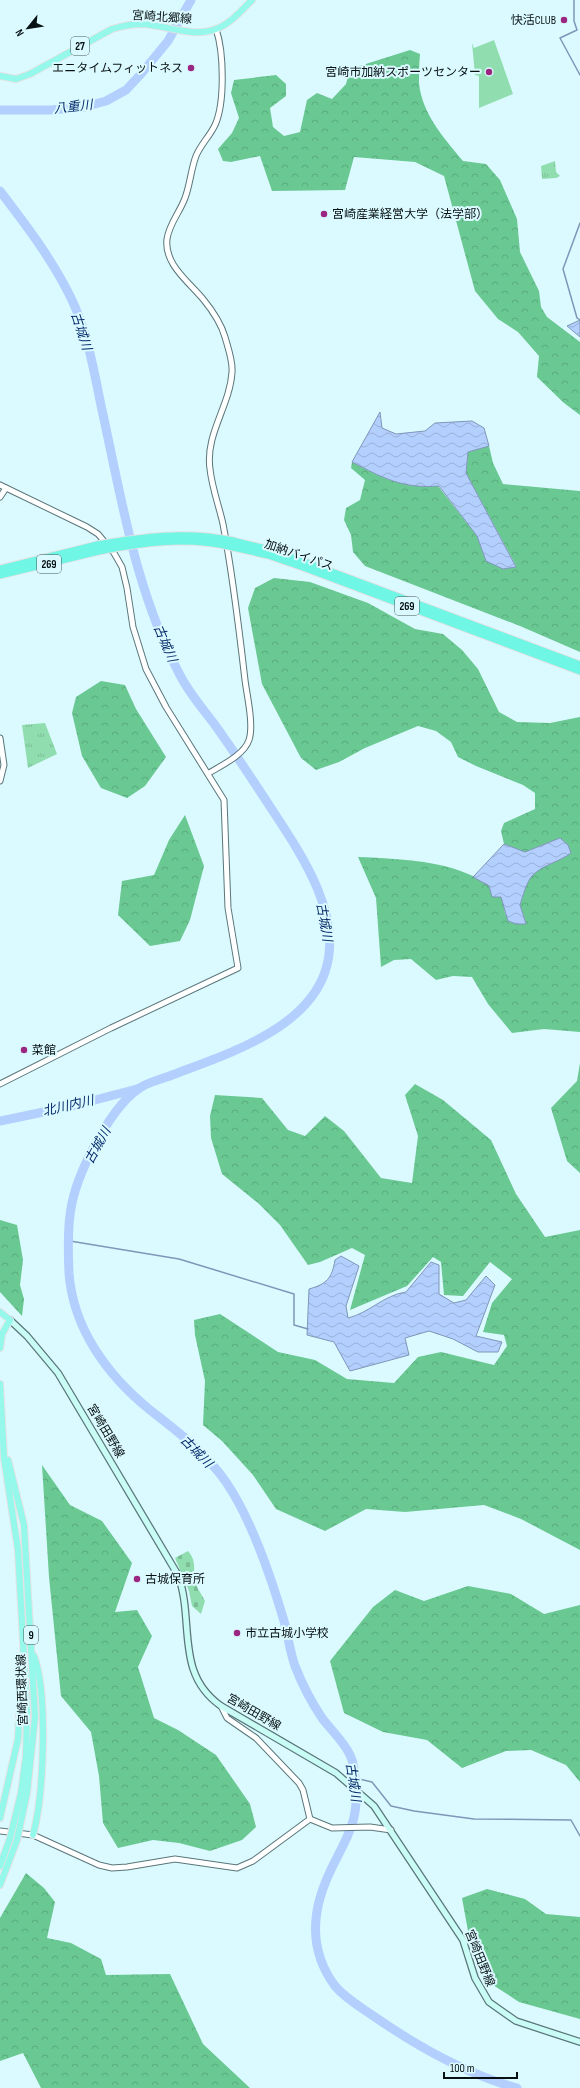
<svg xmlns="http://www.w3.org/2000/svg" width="580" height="2088" viewBox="0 0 580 2088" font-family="'Sofia Sans Condensed','Noto Sans JP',sans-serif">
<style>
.forest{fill:url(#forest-crowns)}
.cemetery{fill:url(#cemetery-stones)}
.park{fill:url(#park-tufts)}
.pitch{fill:#90deaf}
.water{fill:url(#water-waves);stroke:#7f96b8}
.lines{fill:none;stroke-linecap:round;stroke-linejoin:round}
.stream{stroke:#7f96b8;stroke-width:1.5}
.river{stroke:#b3cffe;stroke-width:9}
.tertiary-casing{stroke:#5a767a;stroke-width:7}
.secondary-casing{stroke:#5a767a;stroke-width:8}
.primary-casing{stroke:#e1e2e3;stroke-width:8}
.trunk-casing{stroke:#e1e2e3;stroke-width:9}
.tertiary{stroke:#fff;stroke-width:5}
.secondary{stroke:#c9fcf5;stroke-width:5.5}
.primary{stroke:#94f8eb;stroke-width:6}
.trunk{stroke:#70f6e4;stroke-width:7}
.primary-bridge-casing{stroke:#e1e2e3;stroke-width:8;stroke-linecap:butt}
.trunk-bridge-casing{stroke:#e1e2e3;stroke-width:9;stroke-linecap:butt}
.primary-bridge{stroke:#94f8eb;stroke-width:6}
.trunk-bridge{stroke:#70f6e4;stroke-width:7}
.poi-dot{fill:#9b2682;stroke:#dbfaff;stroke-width:1.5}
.labels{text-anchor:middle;stroke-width:4;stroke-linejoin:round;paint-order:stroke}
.shield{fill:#dbfaff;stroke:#47575a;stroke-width:1}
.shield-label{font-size:11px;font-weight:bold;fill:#071113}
.street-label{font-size:12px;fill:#071113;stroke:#dbfaff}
.poi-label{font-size:12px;fill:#071113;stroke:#dbfaff;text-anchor:start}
.water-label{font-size:13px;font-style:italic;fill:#052b6b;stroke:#dbfaff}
</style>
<defs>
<pattern id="forest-crowns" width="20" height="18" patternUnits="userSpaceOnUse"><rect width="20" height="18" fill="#6ac892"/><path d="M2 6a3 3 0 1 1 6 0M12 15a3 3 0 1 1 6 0" fill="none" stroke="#5aab7d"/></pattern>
<pattern id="cemetery-stones" width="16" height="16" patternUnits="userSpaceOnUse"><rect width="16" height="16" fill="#90deaf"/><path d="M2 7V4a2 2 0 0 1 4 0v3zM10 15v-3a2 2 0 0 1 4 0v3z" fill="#7bbd96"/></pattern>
<pattern id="park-tufts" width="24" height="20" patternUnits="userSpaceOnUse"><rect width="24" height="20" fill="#90deaf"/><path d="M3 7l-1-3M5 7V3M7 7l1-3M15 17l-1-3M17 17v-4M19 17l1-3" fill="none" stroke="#7bbd96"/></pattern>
<pattern id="water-waves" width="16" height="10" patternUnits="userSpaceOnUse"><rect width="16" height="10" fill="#b3cffe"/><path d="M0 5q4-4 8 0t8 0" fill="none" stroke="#98b1d9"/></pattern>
</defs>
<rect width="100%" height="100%" fill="#dbfaff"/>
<g class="forest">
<path d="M 410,50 L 420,54 C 419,64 419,74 419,83 C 422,114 444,138 463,161 L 486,164 L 500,180 L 517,219 L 520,252 L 539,291 L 541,307 L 547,317 L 580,342 L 580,415 L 564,403 L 537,377 L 539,356 L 518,332 L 498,319 L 475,291 L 444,176 L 415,162 L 354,157 L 345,190 L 272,191 L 260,156 L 231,162 L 223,161 L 218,149 L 232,133 L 239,118 L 231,93 L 234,80 L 276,75 L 286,84 L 286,96 L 270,108 L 273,127 L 284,136 L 300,132 L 307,100 L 317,93 L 332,99 L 346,84 L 350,69 Z"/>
<path d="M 489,446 L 493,463 L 503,484 L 580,491 L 580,652 L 520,626 L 365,566 L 353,552 L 351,535 L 344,520 L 346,508 L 360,500 L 365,480 L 351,468 L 352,462 C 382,478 404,489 438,486 L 477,536 L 486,561 L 516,566 L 466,473 L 468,452 Z"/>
<path d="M 274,578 L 310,582 L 368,603 L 415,629 L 443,634 L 462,650 L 478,669 L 499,712 L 517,722 L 550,723 L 580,717 L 580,1032 L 544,1029 L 512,1033 L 488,1004 L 472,977 L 453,976 L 436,980 L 411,959 L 394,960 L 381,967 L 376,898 L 358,857 C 401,859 469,860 500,896 C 504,900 504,907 505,913 C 506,917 513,921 516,924 L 526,923 L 520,905 C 523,896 526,883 532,876 C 542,865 559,862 571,853 L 568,845 L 560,838 L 525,852 L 504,844 L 501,831 L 504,823 L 535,809 L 535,793 L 523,785 L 476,766 L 458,757 L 451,742 L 436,731 L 418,726 L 365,748 L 339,762 L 316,770 L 301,758 L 262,684 L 248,608 L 255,588 Z"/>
<polygon points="101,681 125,685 136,709 166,757 145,786 127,798 101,788 82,756 72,713 76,697"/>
<polygon points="185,815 204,866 190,920 180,941 150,946 118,915 122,881 154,875 169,840"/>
<polygon points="580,1063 580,1173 567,1161 551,1108 577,1081"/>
<polygon points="415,1084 443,1100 491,1140 516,1194 545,1237 580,1230 580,1550 521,1519 484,1505 405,1512 366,1509 325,1531 276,1509 253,1475 222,1441 203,1425 205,1381 195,1335 194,1320 220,1314 278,1352 315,1360 347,1379 394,1383 418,1357 441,1352 494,1365 507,1346 504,1335 483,1332 492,1303 512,1279 490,1262 463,1296 444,1295 441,1262 433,1257 407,1286 350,1310 365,1255 352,1248 320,1262 308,1265 280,1225 258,1203 222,1174 211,1138 210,1116 215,1095 262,1098 288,1130 305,1136 325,1116 344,1131 381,1178 412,1183 418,1136 405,1095"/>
<polygon points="0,1220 17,1225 23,1260 20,1285 24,1299 22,1316 0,1292"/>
<polygon points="42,1465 70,1505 102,1521 132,1563 115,1612 137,1610 152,1636 138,1667 154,1718 178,1730 216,1755 250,1804 256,1827 242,1840 210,1851 179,1843 153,1840 118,1848 103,1823 99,1776 91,1732 61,1696 49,1577"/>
<polygon points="468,1586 511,1594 544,1614 580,1605 580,1782 566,1765 531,1750 506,1751 462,1768 427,1740 383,1732 344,1713 330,1661 373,1607 395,1590 424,1601"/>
<polygon points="26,1873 44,1888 55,1902 47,1938 71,1943 101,1959 106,1975 170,1974 203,2044 250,2088 41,2088 23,2053 0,2061 0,1918"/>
<polygon points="487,1889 525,1899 546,1914 580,1917 580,2019 519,2002 493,1985 468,1931 462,1898"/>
</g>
<path class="cemetery" d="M 188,1551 C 197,1561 193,1569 195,1581 C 196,1587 202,1595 205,1601 L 201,1614 L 192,1606 L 189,1591 L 175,1558 Z"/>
<g class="park">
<polygon points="555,161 556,172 560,176 556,178 542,179 541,166"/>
<polygon points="45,723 57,754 28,768 22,725"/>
</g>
<polygon class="pitch" points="494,40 513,94 479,108 479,76 475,75 472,43 474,48"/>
<g class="water">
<polygon points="580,320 580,337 567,326"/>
<path d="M 380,412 L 382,428 L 396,434 L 425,431 L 435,423 L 472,421 L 484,428 L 489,446 L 468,452 L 466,473 L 516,567 L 503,569 L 486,561 L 477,536 L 439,486 C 403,489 383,478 352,462 Z"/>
<path d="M 560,838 L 568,845 L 571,853 C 559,862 542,865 532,876 C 526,883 523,896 520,905 L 526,924 L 516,924 L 508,921 L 501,897 L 492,897 L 489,886 L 473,877 L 504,844 L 525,852 Z"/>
<path d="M 341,1256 L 359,1266 L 346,1306 L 348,1318 C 369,1313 384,1295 406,1292 L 431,1262 L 439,1265 L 439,1294 L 454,1303 L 466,1300 L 486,1276 L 495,1285 L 476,1336 L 502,1342 L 498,1352 L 478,1352 L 453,1339 L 429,1331 L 405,1338 L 409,1355 L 350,1371 L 334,1342 L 307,1335 L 309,1289 C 327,1284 332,1278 335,1260 Z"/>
</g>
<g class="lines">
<g class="stream">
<polyline points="574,0 574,21 577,30 560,38 580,75"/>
<polyline points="580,223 563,269 577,318 580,320"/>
<polyline points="70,1241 179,1259 294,1294 294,1325 308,1329"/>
<polyline points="355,1778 372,1782 391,1806 414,1811 474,1819 571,1820 580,1836"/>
</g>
<g class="river">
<polyline points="0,110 51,110 84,107 106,101 126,90 141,74 168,41 191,0"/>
<path d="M 0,191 C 26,225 52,259 71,298 C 88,333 94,372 102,410 C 122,501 136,594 181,677 C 190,694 203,709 215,725 C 233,750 250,776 267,802 C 297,848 345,914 325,972 C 305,1030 227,1054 175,1074 C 165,1078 153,1081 143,1086 C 112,1103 79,1170 72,1203 C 67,1225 68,1252 69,1273 C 73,1329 108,1376 150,1410 C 177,1431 206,1453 226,1482 C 252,1520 271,1577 284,1621 C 288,1636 290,1652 295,1666 C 302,1684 312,1703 322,1718 C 331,1730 344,1742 350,1755 C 353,1761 355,1772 355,1778 C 363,1834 333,1850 320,1898 C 311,1930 315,1959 335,1986 C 345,1998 359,2006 372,2015 C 415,2045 466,2074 517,2088"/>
<polyline points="0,1121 72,1106 137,1089"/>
</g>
<defs>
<g id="tertiary">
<polyline points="0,485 87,527 98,534 114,553 122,567 127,588 133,627 146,669 166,707 224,800 228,908 238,968 111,1028 0,1084"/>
<polyline points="0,497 6,488"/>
<polyline points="0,738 4,765 0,781"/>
<path d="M 209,773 C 222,765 244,755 249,740 C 254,725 247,696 245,680 C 239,628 233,576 223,524 C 219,506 212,488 210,469 C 205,434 230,406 232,372 C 233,361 228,348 225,337 C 221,323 212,310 203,299 C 188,281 164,264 167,239 C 169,224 180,212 185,198 C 190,185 191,169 196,156 C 201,144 210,136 215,125 C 225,103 224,52 216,29"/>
<polyline points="221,1706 227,1718 256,1738 299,1783 303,1790 310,1819"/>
<polyline points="0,1831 33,1835 99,1865 112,1868 127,1867 175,1859 237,1868 253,1861 310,1819 332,1828 370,1827 391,1830"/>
</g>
<path id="secondary" d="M 10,1320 L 27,1336 L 58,1373 L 178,1575 C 195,1621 174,1673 221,1706 L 336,1773 L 374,1806 L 463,1940 L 475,1978 L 489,2002 L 516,2021 L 580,2042"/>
<g id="primary">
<path d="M 0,76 L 16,79 L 30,74 L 112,29 C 122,26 132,24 142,24 C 165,25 193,38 216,29 C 230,24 242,10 252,0"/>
<polyline points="0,1312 10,1320 2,1334 0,1348"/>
<polyline points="0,1384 4,1458 18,1550 27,1713 26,1756 21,1793 13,1826"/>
<polyline points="8,1460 24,1525 35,1717 27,1793 20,1826"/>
<polyline points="0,1818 18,1739 21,1682 26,1675"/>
<path d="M 33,1835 C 44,1795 48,1694 34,1656"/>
<polyline points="0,1866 10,1838"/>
<polyline points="0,1885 17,1840"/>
</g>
<g id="trunk">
<polyline points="233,541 270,550 305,562 580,665"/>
<polyline points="233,547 268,555 303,567 580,671"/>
<polyline points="0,569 97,545"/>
<polyline points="0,575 99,551"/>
</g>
</defs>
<use href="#tertiary" class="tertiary-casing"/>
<use href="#secondary" class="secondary-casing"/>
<use href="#primary" class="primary-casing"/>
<use href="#trunk" class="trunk-casing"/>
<use href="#tertiary" class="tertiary"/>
<use href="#secondary" class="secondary"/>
<use href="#primary" class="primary"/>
<use href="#trunk" class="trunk"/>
<defs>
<g id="primary-bridge">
<polyline points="10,1838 13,1826"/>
<polyline points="17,1840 20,1826"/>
</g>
<g id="trunk-bridge">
<path d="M 97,545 C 143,537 187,531 233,541"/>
<path d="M 99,551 C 143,542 188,536 233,547"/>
</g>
</defs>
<use href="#primary-bridge" class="primary-bridge-casing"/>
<use href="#trunk-bridge" class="trunk-bridge-casing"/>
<use href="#primary-bridge" class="primary-bridge"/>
<use href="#trunk-bridge" class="trunk-bridge"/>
</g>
<g class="poi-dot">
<circle cx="564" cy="20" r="4"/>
<circle cx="191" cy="68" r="4"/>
<circle cx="489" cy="72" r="4"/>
<circle cx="324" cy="214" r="4"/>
<circle cx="24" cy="1050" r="4"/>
<circle cx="137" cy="1579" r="4"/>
<circle cx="237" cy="1633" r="4"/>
</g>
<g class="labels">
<g class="shield">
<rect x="71" y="37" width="18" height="18" rx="3"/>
<rect x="37" y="555" width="24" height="18" rx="3"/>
<rect x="395" y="597" width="24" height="18" rx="3"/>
<rect x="24" y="1626" width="14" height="18" rx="3"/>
</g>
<g class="shield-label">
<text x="80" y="50">27</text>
<text x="49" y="568">269</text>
<text x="407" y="610">269</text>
<text x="31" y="1639">9</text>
</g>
<g class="street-label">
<text transform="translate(162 17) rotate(4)" y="4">宮崎北郷線</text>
<text transform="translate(299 555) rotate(19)" y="4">加納バイパス</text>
<text transform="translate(106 1431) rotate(59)" y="4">宮崎田野線</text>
<text transform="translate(22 1690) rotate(-92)" y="4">宮崎西環状線</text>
<text transform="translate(254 1712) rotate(30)" y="4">宮崎田野線</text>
<text transform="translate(480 1958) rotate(68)" y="4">宮崎田野線</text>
</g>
<g class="poi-label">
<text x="556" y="24" text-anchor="end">快活CLUB</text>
<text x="183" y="72" text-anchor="end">エニタイムフィットネス</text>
<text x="481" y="76" text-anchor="end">宮崎市加納スポーツセンター</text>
<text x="332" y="218">宮崎産業経営大学（法学部）</text>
<text x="32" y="1054">菜館</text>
<text x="145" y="1583">古城保育所</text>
<text x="245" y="1637">市立古城小学校</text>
</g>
<g class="water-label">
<text transform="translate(73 106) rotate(-6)" y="5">八重川</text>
<text transform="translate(82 331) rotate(72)" y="5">古城川</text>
<text transform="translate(166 643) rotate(67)" y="5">古城川</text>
<text transform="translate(325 922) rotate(80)" y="5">古城川</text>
<text transform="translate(68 1105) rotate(-13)" y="5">北川内川</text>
<text transform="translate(97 1145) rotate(-61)" y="5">古城川</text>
<text transform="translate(197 1451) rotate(45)" y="5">古城川</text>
<text transform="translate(354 1782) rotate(82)" y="5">古城川</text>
</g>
</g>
<g transform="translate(28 28) rotate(240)" stroke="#dbfaff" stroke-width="3" paint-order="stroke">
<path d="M0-3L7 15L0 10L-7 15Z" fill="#071113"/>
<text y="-6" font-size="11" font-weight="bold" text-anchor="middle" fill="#071113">N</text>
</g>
<path d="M444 2072v6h73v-6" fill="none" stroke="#071113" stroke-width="2"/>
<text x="450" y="2072" font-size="12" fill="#071113" stroke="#dbfaff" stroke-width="3" paint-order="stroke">100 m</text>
</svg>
